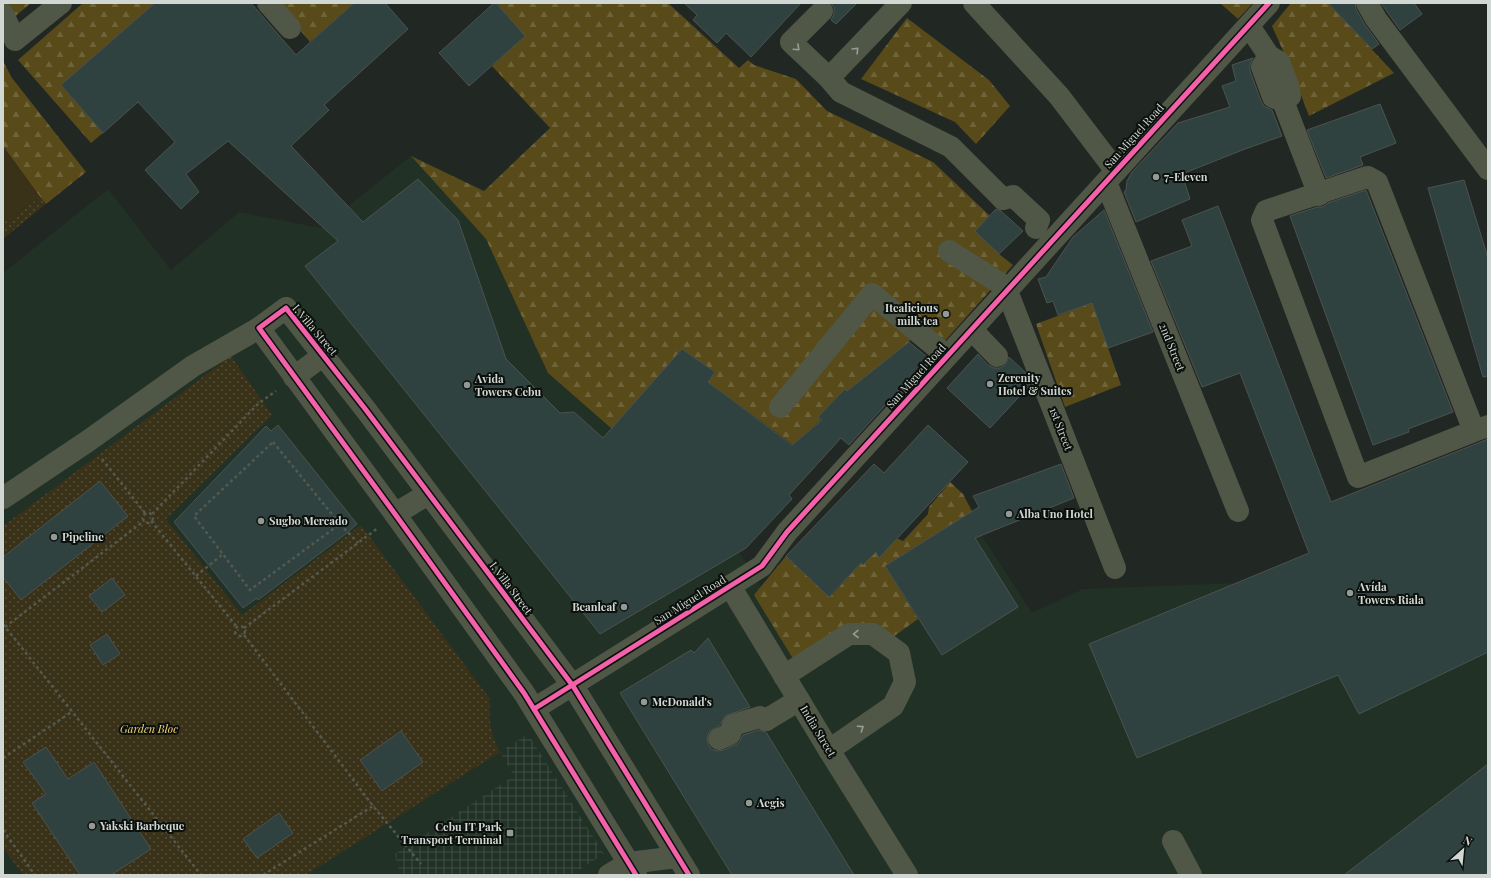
<svg xmlns="http://www.w3.org/2000/svg" width="1491" height="878" viewBox="0 0 1491 878" font-family="'Playfair Display',serif">
<style>
.built{fill:#213126}
.industrial{fill:url(#industrial-grid)}
.green{fill:url(#green-dots)}
.forest{fill:url(#forest-firs)}
.pitch{fill:#393118}
.building{fill:#2f423f;stroke:#4c5250}
.lines{fill:none;stroke-linecap:round;stroke-linejoin:round}
.path{stroke:#54594e;stroke-width:2.5;stroke-dasharray:3 3;stroke-linecap:butt}
.minor{stroke:#515746;stroke-width:22}
.cycleway-casing{stroke:#0c100d;stroke-width:8}
.cycleway{stroke:#f560ab;stroke-width:5}
.oneway{stroke:#979e94}
.poi-dot{fill:#939a95;stroke:#0c100d;stroke-width:1.5}
.labels{text-anchor:middle;stroke-width:4;stroke-linejoin:round;paint-order:stroke}
.street-label{font-size:11px;fill:#d1d8d3;stroke:#0c100d}
.poi-label{font-size:11px;font-weight:bold;fill:#d1d8d3;stroke:#0c100d;text-anchor:start}
.park-label{font-size:11px;font-style:italic;fill:#f9d773;stroke:#0c100d}
</style>
<defs>
<pattern id="industrial-grid" width="8" height="8" patternUnits="userSpaceOnUse"><rect width="8" height="8" fill="#213126"/><path d="M0 4h8M4 0v8" fill="none" stroke="#404e45"/></pattern>
<pattern id="green-dots" width="8" height="8" patternUnits="userSpaceOnUse"><rect width="8" height="8" fill="#393118"/><path d="M2 2h.1M6 6h.1" fill="none" stroke="#554e39" stroke-width="1.8" stroke-linecap="round"/></pattern>
<pattern id="forest-firs" width="22" height="20" patternUnits="userSpaceOnUse"><rect width="22" height="20" fill="#584a19"/><path d="M5 1l3.5 6h-7zM16 11l3.5 6h-7z" fill="#6f633a"/></pattern>
</defs>
<rect width="100%" height="100%" fill="#212723"/>
<polygon class="built" points="411,156 486,239 548,373 723,526 788,629 965,510 1032,613 1083,589 1237,583 1488,483 1488,875 3,875 3,273 108,189 171,270 239,212 321,228"/>
<polygon class="industrial" points="528,734 604,854 571,875 400,875 395,854 514,776 500,752"/>
<g class="green">
<polygon points="40,197 46,204 3,239 3,223"/>
<path d="M 231,356 L 272,415 L 166,519 L 242,615 L 361,525 L 490,699 C 489,722 490,733 500,752 L 306,875 L 23,875 L 3,848 L 3,526 Z"/>
</g>
<g class="forest">
<polygon points="4,3 31,3 12,19"/>
<polygon points="83,3 155,3 61,85 103,133 91,143 18,60"/>
<polygon points="277,3 354,3 310,42"/>
<polygon points="500,3 668,3 739,68 748,60 754,65 796,79 827,111 933,162 990,216 975,231 999,254 1013,265 943,343 919,324 909,342 847,391 845,389 818,417 821,420 803,436 796,447 708,382 715,372 682,349 612,429 548,373 486,239 411,156 484,191 550,128 492,66 525,36 498,5"/>
<polygon points="1220,3 1253,3 1238,19"/>
<polygon points="1291,3 1328,3 1394,73 1309,116 1292,71 1272,26"/>
<polygon points="907,18 989,80 1010,106 976,144 955,122 861,79"/>
<polygon points="3,61 12,78 86,172 46,204 40,197 3,146"/>
<polygon points="1092,302 1121,385 1065,407 1036,324 1089,304"/>
<polygon points="950,482 963,494 984,534 962,518 885,566 918,619 893,637 852,624 795,662 754,595 786,556 830,597 861,563 892,536 903,541 928,514 929,507"/>
</g>
<polygon class="pitch" points="3,146 40,197 3,223"/>
<g class="building">
<polygon points="155,3 251,3 296,55 354,3 385,3 408,29 324,105 329,110 291,146 363,222 418,179 458,220 506,359 560,413 574,412 603,438 682,349 715,372 708,382 792,445 822,420 818,417 845,389 847,391 909,342 928,358 849,445 841,438 789,495 792,499 746,548 600,634 305,266 338,241 228,141 186,174 199,192 181,209 145,170 175,142 138,102 103,133 61,85"/>
<polygon points="494,3 496,3 525,36 469,86 439,53"/>
<polygon points="684,3 801,3 751,57 726,33 717,43 693,20 697,15"/>
<polygon points="831,3 857,3 836,24 831,20 834,14 834,8"/>
<polygon points="1328,3 1355,3 1356,9 1365,25 1379,44 1372,49"/>
<polygon points="1381,3 1414,3 1422,14 1400,30"/>
<polygon points="1253,58 1250,65 1250,71 1261,101 1264,106 1272,110 1282,136 1245,149 1182,174 1190,199 1136,222 1124,192 1126,190 1127,181 1132,172 1178,123 1230,107 1222,86 1236,81 1232,65"/>
<polygon points="1380,104 1396,143 1360,157 1363,165 1326,178 1307,130"/>
<polygon points="1464,180 1488,258 1488,376 1483,377 1428,188"/>
<polygon points="1366,190 1453,412 1408,429 1409,432 1373,445 1290,216 1317,207 1323,207 1328,203"/>
<polygon points="1218,206 1331,502 1488,439 1488,652 1359,714 1338,675 1137,758 1089,644 1309,553 1240,373 1202,387 1151,261 1192,246 1182,220"/>
<polygon points="996,209 1001,211 1023,231 999,254 975,231"/>
<polygon points="1104,210 1153,332 1108,348 1092,303 1058,315 1053,301 1047,303 1038,279 1046,277 1073,237"/>
<polygon points="978,354 988,365 994,368 1000,368 1005,365 1009,357 1025,372 1030,385 990,428 947,388"/>
<polygon points="278,425 357,524 347,533 258,600 257,598 243,608 174,522 266,426 271,431"/>
<polygon points="928,425 968,462 879,558 876,552 863,565 861,563 829,597 786,556 874,464 884,473"/>
<polygon points="1061,464 1074,498 975,538 1018,607 942,655 885,566 979,507 973,496"/>
<polygon points="100,481 128,516 21,600 3,577 3,557"/>
<polygon points="112,578 125,595 102,612 89,596"/>
<polygon points="107,634 120,654 103,665 90,645"/>
<polygon points="708,638 750,707 725,716 720,725 709,732 707,738 708,744 711,749 717,751 724,750 739,743 743,735 759,730 766,732 854,875 732,875 620,693 691,650 694,653"/>
<polygon points="401,731 423,762 382,791 360,760"/>
<polygon points="46,747 68,779 94,762 151,849 111,875 80,875 32,803 46,794 23,762"/>
<polygon points="1488,764 1488,875 1344,875"/>
<polygon points="279,813 293,833 257,858 243,839"/>
</g>
<g class="lines">
<g class="path">
<polygon points="273,442 340,524 250,590 194,516"/>
<polyline points="102,459 145,513"/>
<circle cx="148" cy="518" r="5"/>
<polyline points="152,514 259,403 276,391"/>
<polyline points="151,521 237,627"/>
<polyline points="340,524 358,543"/>
<polyline points="196,576 223,554"/>
<polyline points="3,624 201,875"/>
<circle cx="240" cy="631" r="5"/>
<polyline points="5,627 144,521"/>
<polyline points="244,628 378,528"/>
<polyline points="244,635 373,806 421,864"/>
<polyline points="3,758 73,711"/>
<polyline points="3,830 35,875"/>
<polyline points="263,875 373,806"/>
</g>
<g class="minor">
<polyline points="268,3 290,28"/>
<polyline points="974,3 1059,96 1116,171"/>
<polyline points="1367,3 1376,19 1488,169"/>
<polyline points="822,11 791,42 829,78 841,92 951,147 1003,199"/>
<polyline points="3,14 15,40 61,3"/>
<polyline points="1249,26 1269,56 1262,67 1273,97 1283,101 1290,96 1288,85 1279,62 1269,56"/>
<polyline points="829,78 901,3"/>
<polyline points="1283,101 1319,195"/>
<polyline points="1106,182 1238,511"/>
<polyline points="1003,199 1013,196 1039,220 1036,228"/>
<polyline points="949,251 1009,289"/>
<polyline points="1007,291 1115,568"/>
<polyline points="972,330 997,356"/>
<polyline points="294,377 324,355"/>
<polyline points="780,407 872,294 947,356"/>
<polyline points="1474,431 1377,182 1368,177 1364,178 1266,211 1262,220 1358,477 1474,431 1488,426"/>
<polyline points="3,498 88,441 193,366 259,328"/>
<polyline points="395,514 428,494"/>
<polyline points="730,586 829,750 907,875"/>
<polyline points="784,676 849,634 873,634 899,653 905,682 893,706 829,750"/>
<polyline points="534,709 762,566 787,532 1269,3"/>
<polyline points="766,720 799,700"/>
<polyline points="719,739 730,734 733,725 760,717 766,720"/>
<polyline points="1173,841 1191,875"/>
<polyline points="609,875 629,863 677,857"/>
<polyline points="636,875 524,693 395,514 259,328 286,308 366,410 573,686 689,875"/>
</g>
<defs>
<g id="cycleway">
<polyline points="534,709 762,566 787,532 1269,3"/>
<polyline points="636,875 524,693 395,514 259,328 286,308 366,410 573,686 689,875"/>
</g>
</defs>
<use href="#cycleway" class="cycleway-casing"/>
<use href="#cycleway" class="cycleway"/>
</g>
<defs><path id="oneway-chevron" d="M-2-3.5L2.5 0L-2 3.5" fill="none" stroke-width="1.6" stroke-linecap="round" stroke-linejoin="round"/></defs>
<g class="oneway">
<use href="#oneway-chevron" transform="translate(797 48) rotate(43)"/>
<use href="#oneway-chevron" transform="translate(856 50) rotate(-46)"/>
<use href="#oneway-chevron" transform="translate(856 634) rotate(179)"/>
<use href="#oneway-chevron" transform="translate(861 728) rotate(-34)"/>
</g>
<g class="poi-dot">
<circle cx="1156" cy="177" r="4"/>
<circle cx="946" cy="314" r="4"/>
<circle cx="990" cy="384" r="4"/>
<circle cx="467" cy="385" r="4"/>
<circle cx="1009" cy="514" r="4"/>
<circle cx="261" cy="521" r="4"/>
<circle cx="54" cy="537" r="4"/>
<circle cx="1350" cy="593" r="4"/>
<circle cx="624" cy="607" r="4"/>
<circle cx="644" cy="702" r="4"/>
<circle cx="749" cy="803" r="4"/>
<circle cx="92" cy="826" r="4"/>
<rect x="506" y="829" width="8" height="8" rx="2"/>
</g>
<g class="labels">
<g class="street-label">
<text transform="translate(1134 136) rotate(-48)" y="4">San Miguel Road</text>
<text transform="translate(315 330) rotate(50)" y="4">I. Villa Street</text>
<text transform="translate(1172 347) rotate(68)" y="4">2nd Street</text>
<text transform="translate(916 376) rotate(-48)" y="4">San Miguel Road</text>
<text transform="translate(1061 429) rotate(69)" y="4">1st Street</text>
<text transform="translate(511 588) rotate(53)" y="4">I. Villa Street</text>
<text transform="translate(690 600) rotate(-32)" y="4">San Miguel Road</text>
<text transform="translate(818 731) rotate(59)" y="4">India Street</text>
</g>
<g class="poi-label">
<text x="1164" y="181">7-Eleven</text>
<text x="938" y="312" text-anchor="end">Itealicious<tspan x="938" dy="13">milk tea</tspan></text>
<text x="998" y="382">Zerenity<tspan x="998" dy="13">Hotel &amp; Suites</tspan></text>
<text x="475" y="383">Avida<tspan x="475" dy="13">Towers Cebu</tspan></text>
<text x="1017" y="518">Alba Uno Hotel</text>
<text x="269" y="525">Sugbo Mercado</text>
<text x="62" y="541">Pipeline</text>
<text x="1358" y="591">Avída<tspan x="1358" dy="13">Towers Riala</tspan></text>
<text x="616" y="611" text-anchor="end">Beanleaf</text>
<text x="652" y="706">McDonald's</text>
<text x="757" y="807">Aegis</text>
<text x="100" y="830">Yakski Barbeque</text>
<text x="502" y="831" text-anchor="end">Cebu IT Park<tspan x="502" dy="13">Transport Terminal</tspan></text>
</g>
<g class="park-label">
<text x="149" y="733">Garden Bloc</text>
</g>
</g>
<rect width="1491" height="878" fill="none" stroke="#d1d8d3" stroke-width="8"/>
<g transform="translate(1463 850) rotate(27)" stroke="#0c100d" stroke-width="3" paint-order="stroke">
<path d="M0-3L7 15L0 10L-7 15Z" fill="#d1d8d3"/>
<text y="-6" font-size="11" font-weight="bold" text-anchor="middle" fill="#d1d8d3">N</text>
</g>
</svg>
